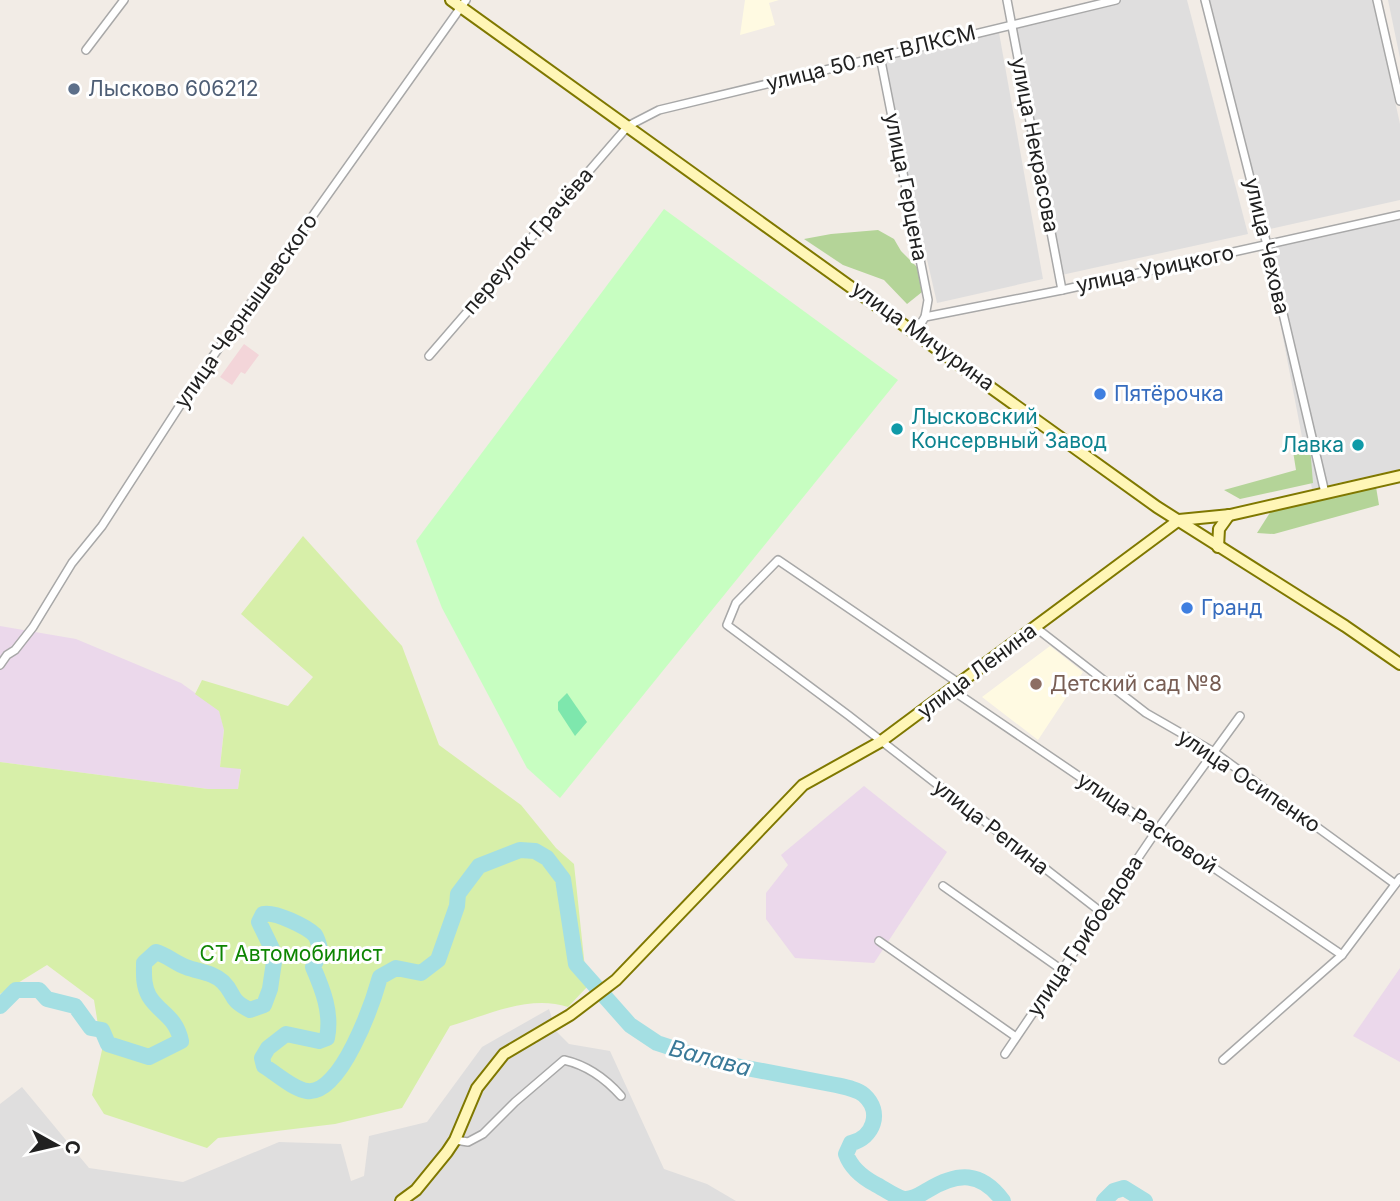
<svg xmlns="http://www.w3.org/2000/svg" width="1400" height="1201" viewBox="0 0 1400 1201" font-family="Inter,sans-serif">
<style>
.residential{fill:#dfdede}
.commercial{fill:#f3d5d9}
.industrial{fill:#ebd8eb}
.education{fill:#fffae2}
.grass{fill:#d7efa9}
.forest{fill:#b4d498}
.park{fill:#c7fec1}
.pitch{fill:#7ee7ad}
.lines{fill:none;stroke-linecap:round;stroke-linejoin:round}
.river{stroke:#a4dfe3;stroke-width:16}
.street-casing{stroke:#a8a8a8;stroke-width:10}
.secondary-casing{stroke:#7f7800;stroke-width:14}
.street{stroke:#fff;stroke-width:7}
.secondary{stroke:#fff6b7;stroke-width:10}
.service-dot{fill:#5c6f8a;stroke:#fff;stroke-width:2.5}
.shop-dot{fill:#3f7fe0;stroke:#fff;stroke-width:2.5}
.culture-dot{fill:#0f9aa8;stroke:#fff;stroke-width:2.5}
.education-dot{fill:#8d6e63;stroke:#fff;stroke-width:2.5}
.labels{text-anchor:middle;stroke-width:6;stroke-linejoin:round;paint-order:stroke}
.street-label{font-size:21px;fill:#212121;stroke:#fff}
.service-label{font-size:21px;fill:#4e5e75;stroke:#fff;text-anchor:start}
.shop-label{font-size:21px;fill:#366cbe;stroke:#fff;text-anchor:start}
.culture-label{font-size:21px;fill:#0d838f;stroke:#fff;text-anchor:start}
.education-label{font-size:21px;fill:#785e54;stroke:#fff;text-anchor:start}
.park-label{font-size:21px;fill:#0e8503;stroke:#fff}
.water-label{font-size:23px;font-style:italic;fill:#397998;stroke:#fff}
</style>
<rect width="100%" height="100%" fill="#f2ece6"/>
<g class="residential">
<polygon points="1112,0 1187,0 1248,234 1057,276 1011,24"/>
<polygon points="1201,0 1373,0 1400,124 1400,200 1261,231"/>
<polygon points="1388,0 1400,0 1400,58"/>
<polygon points="998,27 1043,279 937,303 880,55"/>
<polygon points="1400,214 1400,469 1312,489 1265,244"/>
<polygon points="549,1009 556,1031 569,1044 610,1051 664,1169 707,1184 736,1201 0,1201 0,1104 22,1087 89,1168 183,1182 279,1142 341,1144 351,1181 364,1176 369,1136 427,1122 482,1047"/>
</g>
<polygon class="commercial" points="244,344 259,355 245,374 241,372 232,385 220,377"/>
<g class="industrial">
<polygon points="0,626 76,639 181,683 219,710 224,729 220,766 241,768 238,789 208,789 0,762"/>
<polygon points="864,786 947,852 874,963 795,958 766,919 766,893 788,865 781,855"/>
<polygon points="1400,968 1400,1062 1353,1036"/>
</g>
<g class="education">
<polygon points="745,0 779,0 769,3 775,25 740,35"/>
<polygon points="1050,646 1083,672 1038,740 982,697"/>
</g>
<path class="grass" d="M 303,536 L 402,646 L 439,745 L 521,805 L 556,848 L 574,864 L 587,987 L 568,1007 C 530,994 487,1015 450,1026 L 402,1108 L 335,1124 L 218,1138 L 207,1148 L 104,1114 L 92,1095 L 102,1050 L 94,1000 L 47,965 L 0,994 L 0,762 L 208,789 L 238,789 L 241,769 L 220,767 L 224,730 L 219,711 L 195,694 L 202,680 L 288,706 L 313,677 L 241,614 Z"/>
<g class="forest">
<polygon points="878,230 894,239 901,251 917,267 922,292 907,304 884,280 843,265 804,239 831,234"/>
<polygon points="1292,445 1310,446 1313,483 1240,499 1224,490 1296,470"/>
<polygon points="1376,487 1379,505 1274,534 1257,533 1271,511"/>
</g>
<polygon class="park" points="664,209 898,380 560,798 527,768 442,608 416,541"/>
<polygon class="pitch" points="567,693 587,722 575,736 558,710 558,702"/>
<g class="lines">
<g class="river">
<path d="M 0,1006 L 16,990 L 39,990 L 47,999 L 75,1006 L 91,1028 L 102,1030 L 108,1044 L 149,1057 L 181,1041 C 176,1016 159,1013 149,996 C 143,985 144,974 144,963 L 156,952 C 167,955 175,963 186,967 C 199,972 212,972 223,982 C 236,995 228,999 250,1010 L 264,1005 L 270,989 L 275,955 L 259,922 L 263,914 C 275,911 307,927 315,935 C 318,939 319,947 321,951 L 313,967 C 323,990 332,1013 327,1038 L 319,1041 L 286,1034 L 268,1048 L 262,1058 L 264,1066 C 277,1074 293,1089 307,1091 C 341,1096 373,1002 380,977 L 396,968 L 421,973 L 438,960 L 457,906 L 458,894 L 479,866 L 520,850 L 535,851 L 547,858 L 563,879 L 576,964 L 630,1025 L 657,1043 L 715,1062 L 836,1085 C 845,1087 857,1089 864,1095 C 883,1112 873,1138 851,1143 L 846,1154 C 851,1168 862,1177 875,1184 C 883,1188 895,1197 904,1199 C 913,1200 921,1194 928,1190 C 958,1172 981,1171 1003,1201"/>
<polyline points="1104,1201 1114,1191 1124,1188 1145,1201"/>
</g>
<defs>
<g id="street">
<polyline points="1007,0 1062,290"/>
<polyline points="1205,0 1267,245 1325,493"/>
<polyline points="1377,0 1400,101"/>
<polyline points="86,50 124,0"/>
<polyline points="880,56 928,300 925,317"/>
<polyline points="916,331 925,317 1062,290 1400,215"/>
<polyline points="429,356 628,126 659,110 1116,0"/>
<polyline points="1035,627 1146,713 1214,752 1395,884"/>
<polyline points="0,665 7,655 15,650 33,627 72,563 102,526 199,376 466,0"/>
<polyline points="960,684 778,560 736,603 727,625 848,715 1101,912"/>
<polyline points="952,690 1342,955"/>
<polyline points="943,886 1062,970"/>
<polyline points="879,941 1016,1037"/>
<polyline points="1005,1054 1157,830 1240,716"/>
<polyline points="1223,1060 1342,955 1400,878"/>
<path d="M 455,1140 L 468,1142 L 483,1134 L 515,1102 L 564,1060 C 586,1065 606,1079 621,1096"/>
</g>
<g id="secondary">
<polyline points="451,0 1157,507 1345,626 1400,664"/>
<polyline points="1218,547 1219,529 1229,515"/>
<polyline points="401,1201 416,1190 447,1152 455,1140 477,1088 504,1054 570,1015 616,980 803,785 880,742 1179,520 1230,515 1400,476"/>
</g>
</defs>
<use href="#street" class="street-casing"/>
<use href="#secondary" class="secondary-casing"/>
<use href="#street" class="street"/>
<use href="#secondary" class="secondary"/>
</g>
<circle class="service-dot" cx="74" cy="89" r="7"/>
<g class="shop-dot">
<circle cx="1100" cy="394" r="7"/>
<circle cx="1187" cy="608" r="7"/>
</g>
<g class="culture-dot">
<circle cx="897" cy="429" r="7"/>
<circle cx="1358" cy="445" r="7"/>
</g>
<circle class="education-dot" cx="1036" cy="684" r="7"/>
<g class="labels">
<g class="street-label">
<text transform="translate(871 58) rotate(-14)" y="7">улица 50 лет ВЛКСМ</text>
<text transform="translate(1035 145) rotate(79)" y="7">улица Некрасова</text>
<text transform="translate(906 187) rotate(79)" y="7">улица Герцена</text>
<text transform="translate(528 241) rotate(-49)" y="7">переулок Грачёва</text>
<text transform="translate(1267 246) rotate(77)" y="7">улица Чехова</text>
<text transform="translate(1155 269) rotate(-12)" y="7">улица Урицкого</text>
<text transform="translate(246 311) rotate(-55)" y="7">улица Чернышевского</text>
<text transform="translate(923 336) rotate(36)" y="7">улица Мичурина</text>
<text transform="translate(977 671) rotate(-37)" y="7">улица Ленина</text>
<text transform="translate(1249 781) rotate(34)" y="7">улица Осипенко</text>
<text transform="translate(1147 823) rotate(34)" y="7">улица Расковой</text>
<text transform="translate(991 827) rotate(38)" y="7">улица Репина</text>
<text transform="translate(1085 936) rotate(-56)" y="7">улица Грибоедова</text>
</g>
<g class="service-label">
<text x="88" y="96">Лысково 606212</text>
</g>
<g class="shop-label">
<text x="1114" y="401">Пятёрочка</text>
<text x="1201" y="615">Гранд</text>
</g>
<g class="culture-label">
<text x="911" y="424">Лысковский<tspan x="911" dy="24">Консервный Завод</tspan></text>
<text x="1344" y="452" text-anchor="end">Лавка</text>
</g>
<g class="education-label">
<text x="1050" y="691">Детский сад №8</text>
</g>
<g class="park-label">
<text x="291" y="961">СТ Автомобилист</text>
</g>
<g class="water-label">
<text transform="translate(710 1058) rotate(15)" y="8">Валава</text>
</g>
</g>
<g transform="translate(56 1145) rotate(98)" stroke="#ffffff" stroke-width="5" paint-order="stroke">
<path d="M0-5L12 26L0 18L-12 26Z" fill="#212121"/>
<text y="-10" font-size="19" font-weight="bold" text-anchor="middle" fill="#212121">С</text>
</g>
</svg>
